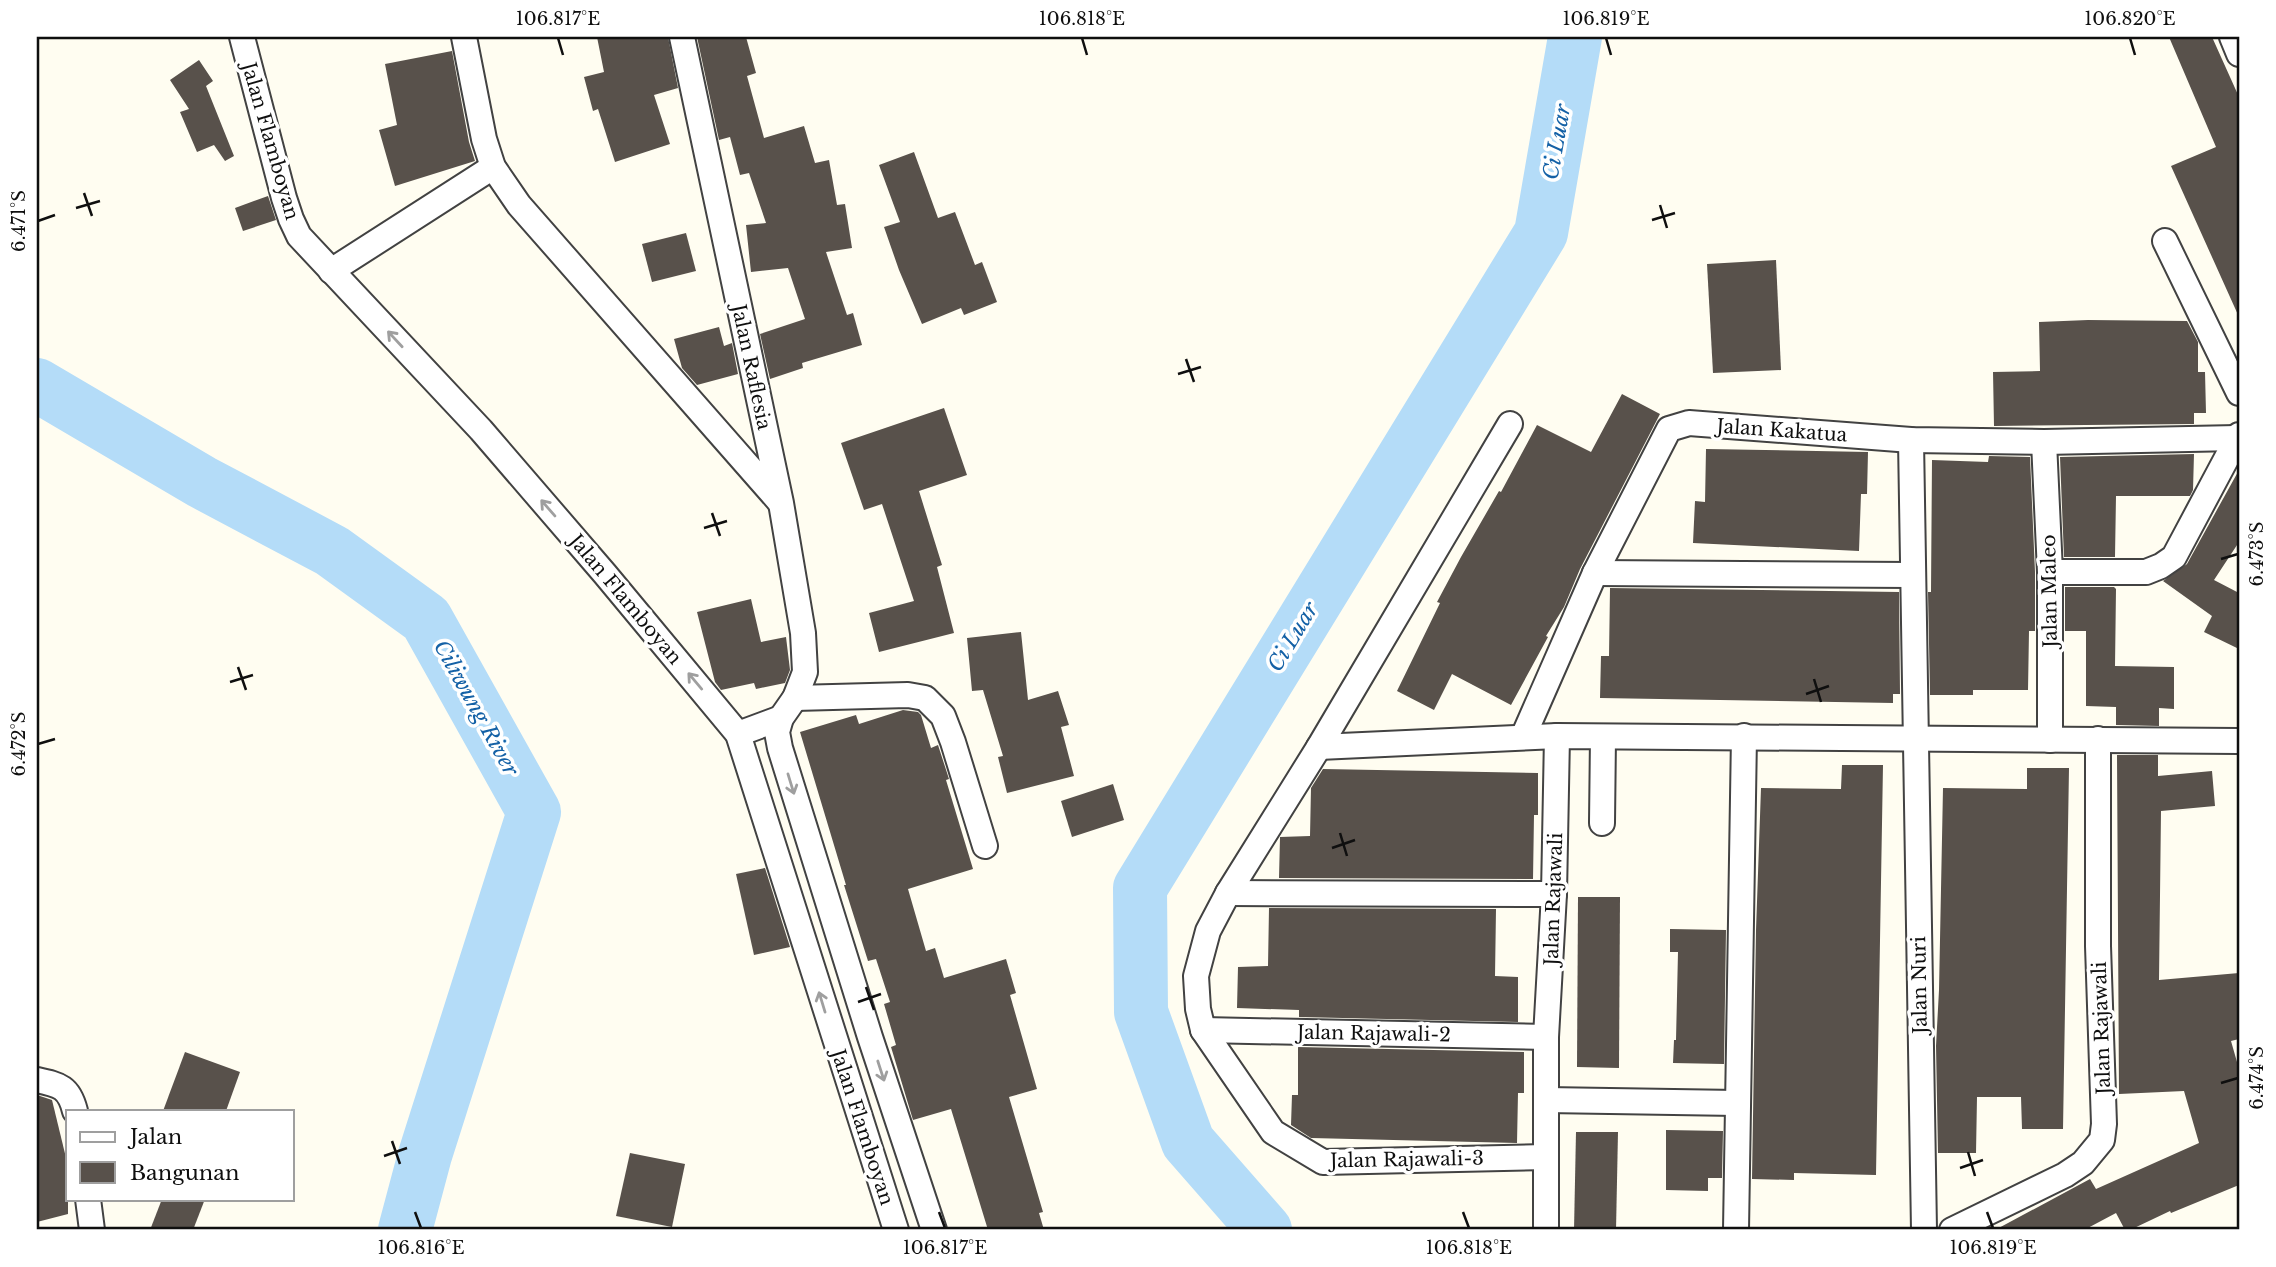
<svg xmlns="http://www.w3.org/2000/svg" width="2276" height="1267" viewBox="0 0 2276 1267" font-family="'Libre Baskerville',serif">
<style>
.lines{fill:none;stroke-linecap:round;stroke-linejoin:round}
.river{stroke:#b4dcf8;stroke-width:54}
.building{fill:#58514b}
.minor-casing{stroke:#424242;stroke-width:28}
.minor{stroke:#fff;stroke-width:24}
.oneway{stroke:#9f9f9f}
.ticks{fill:none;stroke:#0f0f0f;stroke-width:2.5}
.labels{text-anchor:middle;stroke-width:7;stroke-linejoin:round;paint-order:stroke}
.street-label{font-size:19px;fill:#0f0f0f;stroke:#fff}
.water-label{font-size:21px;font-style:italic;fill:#1461a6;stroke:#fff}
.neatline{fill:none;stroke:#0f0f0f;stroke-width:2.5}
.ticks-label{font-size:18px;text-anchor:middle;fill:#0f0f0f}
</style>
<rect width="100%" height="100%" fill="#fffdf1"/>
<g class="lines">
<g class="river">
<polyline points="37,385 202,482 332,551 426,619 534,812 425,1155 405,1230"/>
<polyline points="1265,1230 1188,1142 1141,1012 1140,888 1541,233 1575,37"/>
</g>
</g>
<g class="building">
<polygon points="597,37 668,37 678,88 654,95 670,144 615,162 598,109 593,111 584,77 604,72"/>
<polygon points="697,37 746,37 756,73 747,76 764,138 804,126 815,163 829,160 837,205 845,204 852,248 826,252 847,315 853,313 862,345 802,363 803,368 770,379 760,334 805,319 788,268 751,272 746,225 766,223 749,173 740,175 730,137 719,140"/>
<polygon points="2169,37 2212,37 2239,97 2239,317 2171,166 2216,147"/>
<polygon points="452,51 469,142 475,161 395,186 379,130 397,125 385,64"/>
<polygon points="199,60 213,81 206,86 234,156 225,161 214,145 197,152 180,112 189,109 170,80"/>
<polygon points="914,152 938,218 955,212 975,265 982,262 997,302 964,315 961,308 922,324 899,270 884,227 900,222 879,165"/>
<polygon points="268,196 276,220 243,231 235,208"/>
<polygon points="686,233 696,271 652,282 642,244"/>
<polygon points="1776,260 1781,370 1713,373 1707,264"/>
<polygon points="2088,320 2187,321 2198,342 2198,372 2205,372 2206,413 2194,413 2194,424 1994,426 1993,372 2040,371 2039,322"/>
<polygon points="719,327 724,346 732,343 738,374 697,385 682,368 674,339"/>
<polygon points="1622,394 1660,414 1580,569 1564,607 1546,636 1548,637 1511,705 1452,674 1434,710 1397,691 1440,603 1437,602 1461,557 1499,491 1501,492 1537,425 1591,452"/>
<polygon points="944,408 967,475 919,491 942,565 937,567 954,633 879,652 869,613 914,601 882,504 864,510 841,443"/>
<polygon points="1706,449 1868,452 1867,494 1861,494 1859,551 1693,543 1695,501 1705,502"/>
<polygon points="2194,454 2193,490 2190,496 2116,496 2115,557 2064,557 2060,457"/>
<polygon points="1989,456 2030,457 2035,572 2035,631 2029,631 2028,690 1973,690 1973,695 1930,695 1928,592 1931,592 1932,460 1988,462"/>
<polygon points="2239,470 2239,542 2214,580 2239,593 2239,649 2204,632 2212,616 2163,581 2187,564"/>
<polygon points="2065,587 2114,587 2116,589 2115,666 2174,667 2174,709 2159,708 2159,726 2116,725 2116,707 2086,706 2086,631 2065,631"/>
<polygon points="1610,588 1899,592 1900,694 1893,694 1893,703 1600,698 1601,656 1609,656"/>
<polygon points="751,599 761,642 786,637 790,670 785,683 756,689 754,683 721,690 715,682 697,612"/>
<polygon points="1021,632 1028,700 1058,691 1069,725 1061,727 1074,776 1007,793 998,757 1003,756 983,690 972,691 967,638"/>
<polygon points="903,710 918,712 921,715 931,748 938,745 949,779 946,780 973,869 908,889 926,951 935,948 944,978 1006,959 1016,993 1010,995 1037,1089 1009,1097 1043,1212 1039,1213 1044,1230 988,1230 951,1109 913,1120 891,1047 896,1045 884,1004 890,1002 876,959 868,961 844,885 846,885 800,732 856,715 859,724"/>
<polygon points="2117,755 2158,755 2158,776 2212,771 2215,806 2161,811 2159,980 2239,973 2239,1039 2231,1041 2239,1069 2239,1185 2171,1213 2170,1211 2130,1230 2125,1230 2116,1213 2084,1230 1995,1230 2090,1179 2096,1189 2199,1143 2184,1091 2119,1094"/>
<polygon points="1842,765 1883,765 1876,1175 1794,1173 1794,1180 1752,1179 1756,930 1761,788 1841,789"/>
<polygon points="2027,768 2069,768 2063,1129 2022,1129 2021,1097 1977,1097 1976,1153 1938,1153 1936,1046 1939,990 1943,788 2027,789"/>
<polygon points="1323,769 1538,773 1538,815 1534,815 1533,879 1279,878 1280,837 1310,836 1311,788"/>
<polygon points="1113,784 1124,820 1072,837 1061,801"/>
<polygon points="765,868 790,947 754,955 736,874"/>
<polygon points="1578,897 1620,897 1619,1068 1577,1067"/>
<polygon points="1269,908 1496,909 1495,976 1518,977 1518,1022 1299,1017 1299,1010 1237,1008 1238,967 1268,966"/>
<polygon points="1670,929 1726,930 1724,1064 1673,1063 1674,1040 1676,1040 1678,952 1670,952"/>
<polygon points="1298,1047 1524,1052 1524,1093 1518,1093 1517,1143 1311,1138 1291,1125 1292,1095 1298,1095"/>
<polygon points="185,1052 240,1072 226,1111 163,1111"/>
<polygon points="37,1095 52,1100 68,1166 68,1214 37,1222"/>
<polygon points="1666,1130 1723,1131 1722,1178 1708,1178 1708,1191 1666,1190"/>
<polygon points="1576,1132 1618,1132 1616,1230 1574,1230"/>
<polygon points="630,1153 685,1164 672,1227 616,1216"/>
<polygon points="162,1199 205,1199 193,1230 150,1230"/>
</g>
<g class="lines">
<defs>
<g id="minor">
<polyline points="242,37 284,198 291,219 299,236 481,430 605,574 738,734 896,1230"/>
<polyline points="464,37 484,139 493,167 519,205 779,501"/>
<polyline points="682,37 781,503 803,633 805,672 795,698 781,718 777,732 780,748 870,1037 934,1230"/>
<polyline points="2232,37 2239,54"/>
<polyline points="2165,241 2239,393"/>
<polyline points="331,271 493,167"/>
<polyline points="1510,424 1319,747 1228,893 1208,931 1196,976 1198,1009 1203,1030 1273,1132 1323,1162 1546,1157"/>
<polyline points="1911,440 1924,1230"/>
<polyline points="2044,442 2050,572 2050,740"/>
<polyline points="2050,572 2146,572 2161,566 2174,557 2239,435"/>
<polyline points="1595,573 1912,575"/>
<polyline points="795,698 908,695 925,698 943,716 953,742 985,846"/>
<polyline points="738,734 781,718"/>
<polyline points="1523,737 1595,573 1669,429 1689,423 1911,440 2044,442 2237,438"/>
<polyline points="1319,747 1557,736 2239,741"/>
<polyline points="1602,823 1603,737"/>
<polyline points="1228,893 1554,894"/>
<polyline points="1203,1030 1546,1037"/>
<path d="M 37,1080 C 60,1085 69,1087 75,1111"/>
<polyline points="1546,1100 1737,1103"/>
<polyline points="88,1199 92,1230"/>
<polyline points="1546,1230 1546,1037 1554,894 1557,736"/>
<polyline points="1736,1230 1744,736"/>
<polyline points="1952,1230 2065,1175 2083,1163 2102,1140 2104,1124 2098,946 2098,739"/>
</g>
</defs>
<use href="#minor" class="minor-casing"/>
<use href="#minor" class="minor"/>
</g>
<defs><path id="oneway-shaft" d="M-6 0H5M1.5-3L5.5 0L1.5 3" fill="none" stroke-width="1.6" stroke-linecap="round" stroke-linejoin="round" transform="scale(1.75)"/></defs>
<g class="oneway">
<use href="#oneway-shaft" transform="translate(395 339) rotate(-133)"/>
<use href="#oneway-shaft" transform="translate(548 508) rotate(-131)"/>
<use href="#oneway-shaft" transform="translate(695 681) rotate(-130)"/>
<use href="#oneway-shaft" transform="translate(791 784) rotate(73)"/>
<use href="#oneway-shaft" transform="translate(822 1002) rotate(-107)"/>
<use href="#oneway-shaft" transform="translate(881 1071) rotate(72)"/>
</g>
<path class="ticks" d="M 558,38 L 563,55M 1082,38 L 1087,55M 1606,38 L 1611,55M 2130,38 L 2135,55M 84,193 L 92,216M 1660,205 L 1667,228M 76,208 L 100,201M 1652,220 L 1675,213M 38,221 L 55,215M 1186,359 L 1194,382M 1178,374 L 1201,367M 712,513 L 720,536M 704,528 L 727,521M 2221,559 L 2238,554M 238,667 L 246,690M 1814,679 L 1821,702M 230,682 L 253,675M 1806,694 L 1829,686M 38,744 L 55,739M 1340,833 L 1347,856M 1332,848 L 1355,840M 866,987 L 874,1010M 858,1002 L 881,994M 2221,1083 L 2238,1078M 392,1141 L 400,1164M 1968,1152 L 1975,1176M 384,1156 L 407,1148M 1960,1168 L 1983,1160M 415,1212 L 421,1228M 939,1212 L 945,1228M 1463,1212 L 1469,1228M 1987,1212 L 1993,1228"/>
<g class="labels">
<g class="street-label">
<text transform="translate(271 141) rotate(74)" y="7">Jalan Flamboyan</text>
<text transform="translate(752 367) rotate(78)" y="7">Jalan Raflesia</text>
<text transform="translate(1782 430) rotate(4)" y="7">Jalan Kakatua</text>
<text transform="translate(2049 591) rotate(-91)" y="7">Jalan Maleo</text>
<text transform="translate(626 599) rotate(50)" y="7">Jalan Flamboyan</text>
<text transform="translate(1553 899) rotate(-88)" y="7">Jalan Rajawali</text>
<text transform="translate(1919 985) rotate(-91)" y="7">Jalan Nuri</text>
<text transform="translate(2101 1028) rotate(-92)" y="7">Jalan Rajawali</text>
<text transform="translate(1374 1033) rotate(1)" y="7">Jalan Rajawali-2</text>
<text transform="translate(863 1127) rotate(72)" y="7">Jalan Flamboyan</text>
<text transform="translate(1407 1159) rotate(-1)" y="7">Jalan Rajawali-3</text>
</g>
<g class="water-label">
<text transform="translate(1557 142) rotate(-80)" y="7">Ci Luar</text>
<text transform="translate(1293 637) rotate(-59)" y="7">Ci Luar</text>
<text transform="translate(476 708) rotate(61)" y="7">Ciliwung River</text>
</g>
</g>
<rect width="2276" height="1267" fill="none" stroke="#ffffff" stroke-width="77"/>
<rect x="66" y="1110" width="228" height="91" fill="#ffffff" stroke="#9f9f9f" stroke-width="2"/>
<rect x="80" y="1132" width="35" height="10" fill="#ffffff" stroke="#9f9f9f" stroke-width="2"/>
<text x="130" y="1144" font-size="21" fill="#0f0f0f">Jalan</text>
<rect x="80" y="1162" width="35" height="21" fill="#58514b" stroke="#9f9f9f" stroke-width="2"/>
<text x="130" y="1180" font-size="21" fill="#0f0f0f">Bangunan</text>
<rect x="38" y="38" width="2200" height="1190" class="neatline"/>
<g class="ticks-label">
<text x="558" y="25">106.817°E</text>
<text x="1082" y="25">106.818°E</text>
<text x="1606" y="25">106.819°E</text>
<text x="2130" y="25">106.820°E</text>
<text transform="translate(19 221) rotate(-90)" y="6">6.471°S</text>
<text transform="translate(2257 554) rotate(-90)" y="6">6.473°S</text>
<text transform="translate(19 744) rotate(-90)" y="6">6.472°S</text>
<text transform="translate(2257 1078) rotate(-90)" y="6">6.474°S</text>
<text x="421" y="1254">106.816°E</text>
<text x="945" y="1254">106.817°E</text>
<text x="1469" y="1254">106.818°E</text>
<text x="1993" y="1254">106.819°E</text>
</g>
</svg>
